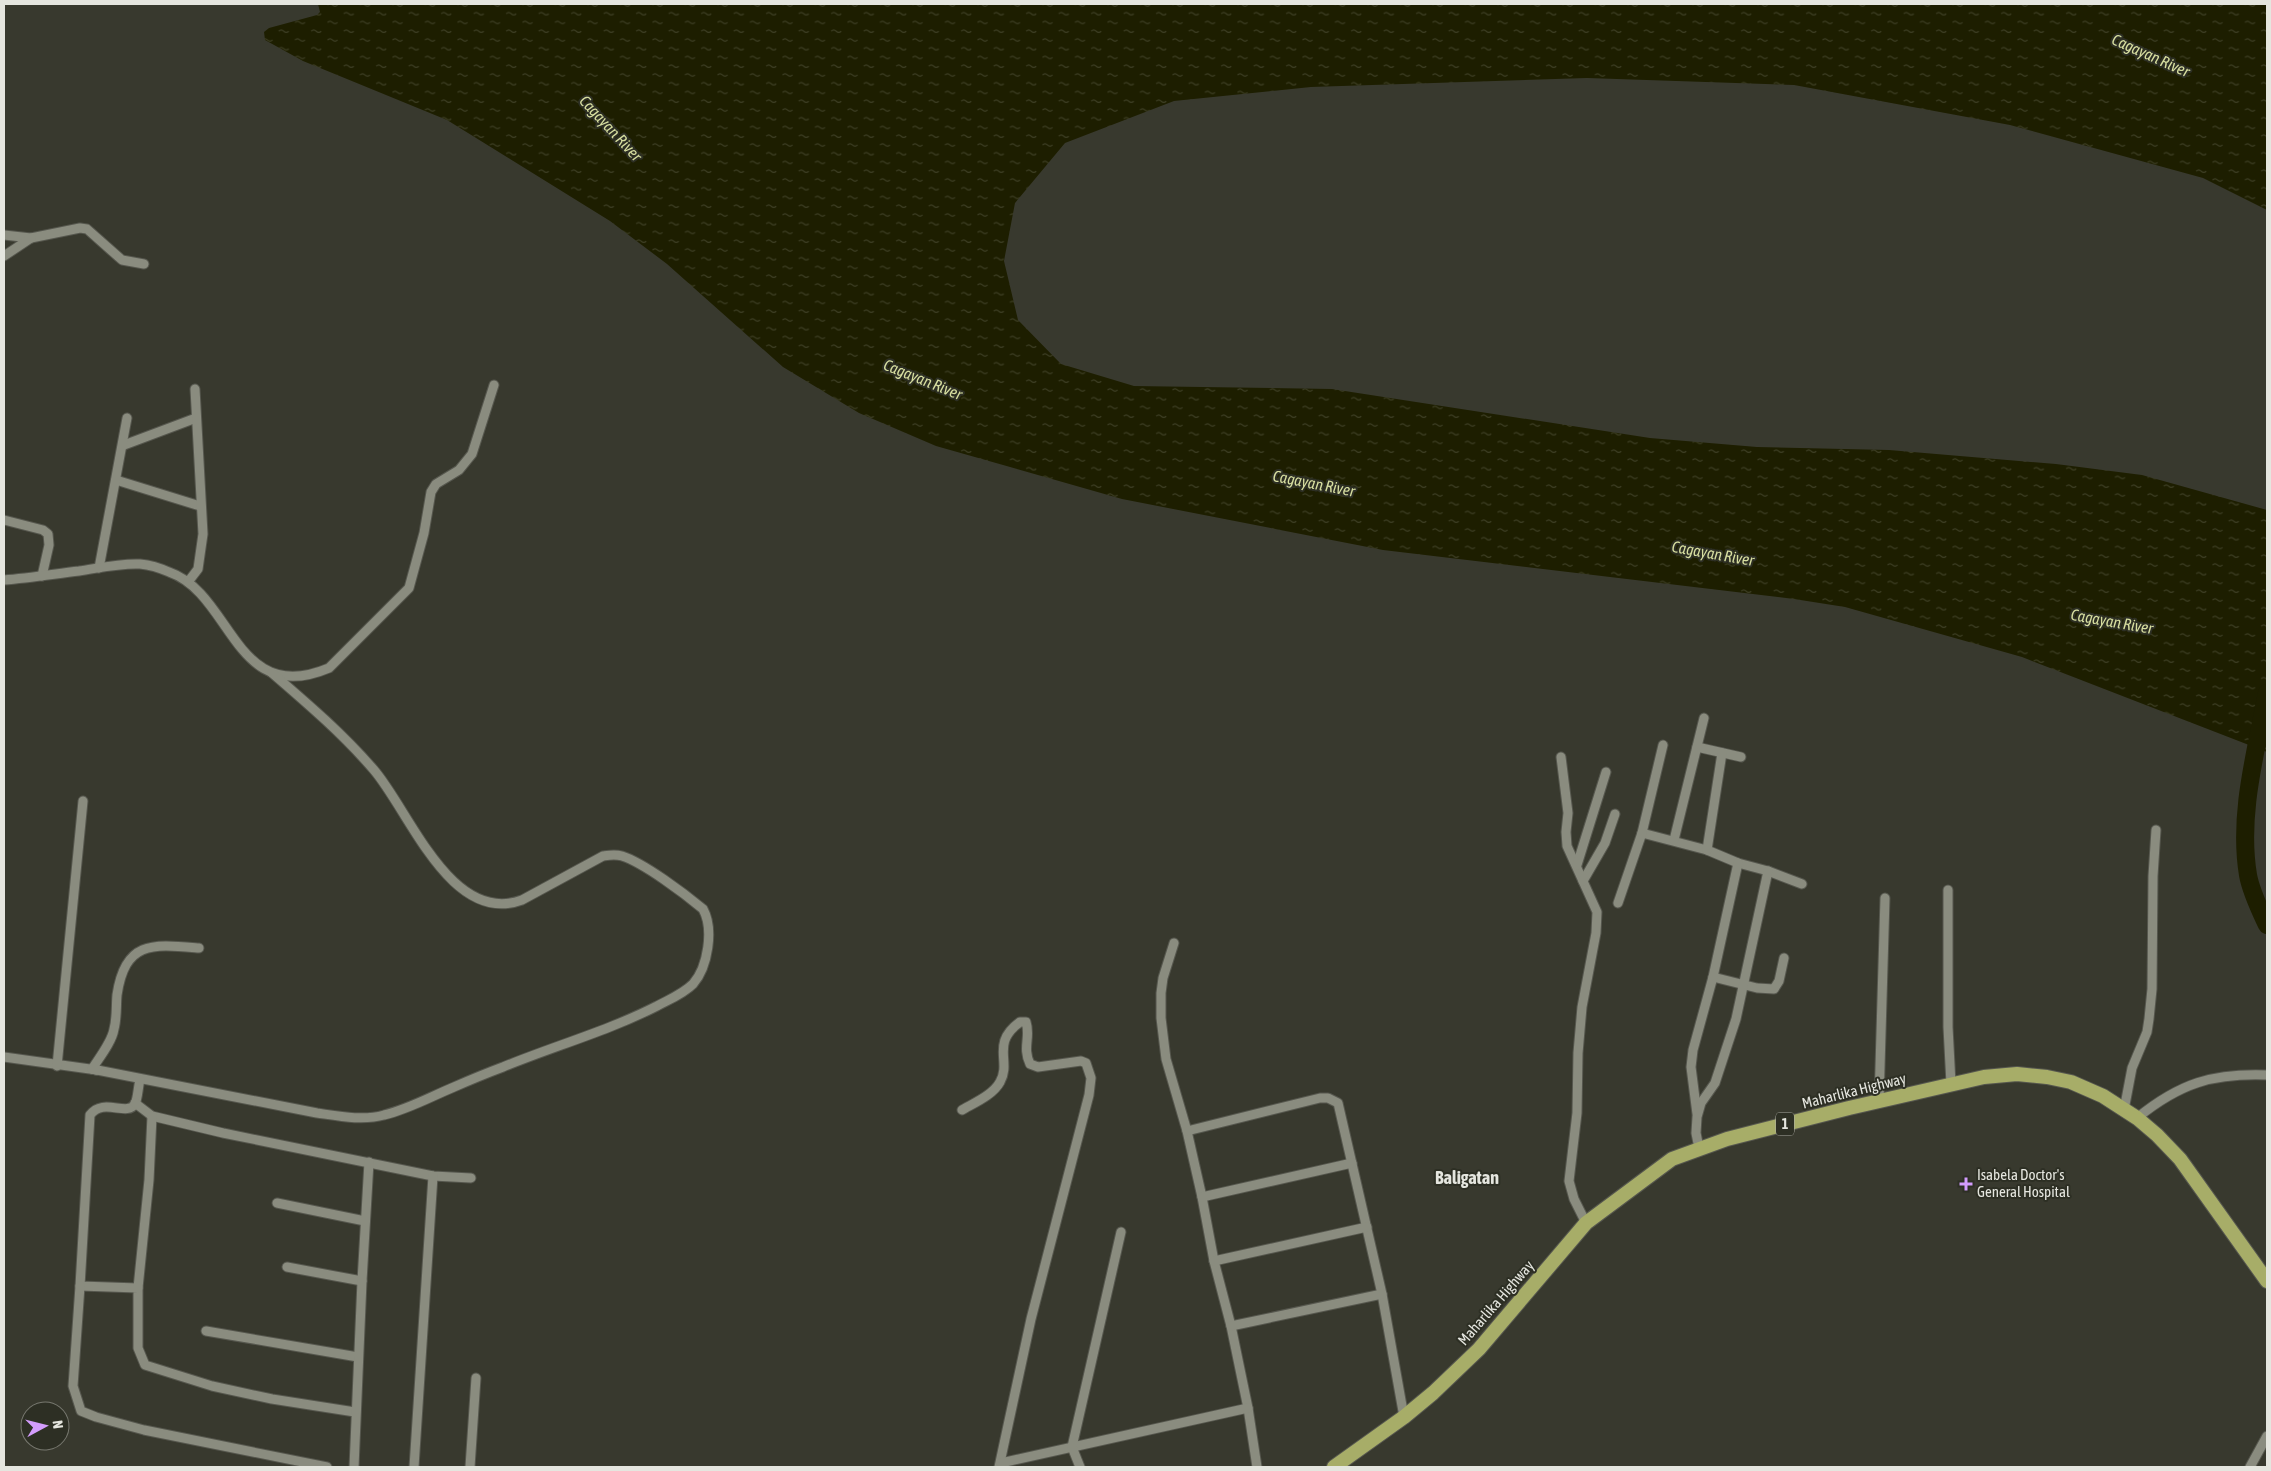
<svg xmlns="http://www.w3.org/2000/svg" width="2271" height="1471" viewBox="0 0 2271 1471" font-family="'Asap Condensed',sans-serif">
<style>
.water{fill:url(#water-ripples)}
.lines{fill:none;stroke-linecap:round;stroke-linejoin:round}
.river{stroke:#1d1e00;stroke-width:18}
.minor-casing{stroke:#56574e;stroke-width:11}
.trunk-casing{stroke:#56574e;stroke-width:16}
.minor{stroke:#8a8c7f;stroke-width:9}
.trunk{stroke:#a7ad68;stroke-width:14}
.poi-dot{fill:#d39cfc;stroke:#2d2f24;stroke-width:2}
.labels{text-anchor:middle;stroke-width:4;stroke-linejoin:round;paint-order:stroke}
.shield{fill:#2d2f24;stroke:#aeafa7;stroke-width:1}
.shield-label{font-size:14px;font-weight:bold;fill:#e5e6df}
.street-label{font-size:15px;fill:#e5e6df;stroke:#2d2f24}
.poi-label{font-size:15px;fill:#e5e6df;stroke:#2d2f24;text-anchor:start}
.water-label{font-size:16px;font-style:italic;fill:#d7dea0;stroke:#2d2f24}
.quarter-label{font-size:18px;font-weight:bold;fill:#e5e6df;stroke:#2d2f24}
</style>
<defs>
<pattern id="water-ripples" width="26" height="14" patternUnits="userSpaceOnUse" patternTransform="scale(1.25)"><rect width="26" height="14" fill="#1d1e00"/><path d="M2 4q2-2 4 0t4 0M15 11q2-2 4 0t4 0" fill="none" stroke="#3e3f25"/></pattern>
</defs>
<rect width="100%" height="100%" fill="#38392e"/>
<polygon class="water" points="318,4 2267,4 2267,210 2203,178 2010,125 1794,85 1587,78 1311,87 1174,101 1065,143 1015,203 1004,261 1018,320 1061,364 1134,386 1332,389 1650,438 1757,447 1889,450 2056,464 2142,475 2267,510 2267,752 2022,657 1845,607 1794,599 1383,550 1122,499 936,446 859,413 783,367 667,264 610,221 447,120 303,61 265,40 264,32 269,28 317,15 320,12"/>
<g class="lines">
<path class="river" d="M 2267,693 C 2256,752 2238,814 2248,875 C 2251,892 2260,910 2267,925"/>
<defs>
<g id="minor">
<polyline points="4,235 31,238 80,228 87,229 122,260 144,264"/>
<polyline points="4,256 31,238"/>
<polyline points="124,445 196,418"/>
<polyline points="116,480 200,506"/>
<polyline points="4,520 43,530 48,534 49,545 42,576"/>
<polyline points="99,568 127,418"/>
<path d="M 4,580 C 29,578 54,574 79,571 C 99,568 120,563 140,564 C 150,565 160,568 169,572 C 233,594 234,708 329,668 L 409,588 L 424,533 L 431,492 L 436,484 L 459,470 L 472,454 L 494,385"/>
<polyline points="188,582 198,569 203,534 195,389"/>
<polyline points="1697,747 1741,757"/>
<polyline points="1561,757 1568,813 1566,832 1567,846 1597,912 1596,933 1582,1007 1578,1053 1577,1113 1569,1181 1574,1199 1586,1223"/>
<polyline points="1642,833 1707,850 1738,863 1768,871 1802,884"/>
<polyline points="1674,840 1704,718"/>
<polyline points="1707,850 1722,753"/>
<polyline points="1577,865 1606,772"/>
<polyline points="1583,881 1605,843 1615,814"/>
<polyline points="1948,890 1948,1027 1951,1084"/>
<polyline points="1618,903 1642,833 1663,745"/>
<polyline points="1174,943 1163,978 1161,993 1161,1018 1166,1059 1187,1131 1202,1197 1214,1261 1231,1326 1248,1408 1257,1467"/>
<polyline points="1713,977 1757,988 1774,989 1779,981 1784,958"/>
<polyline points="4,1057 97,1070"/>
<polyline points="57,1066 83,801"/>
<path d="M 92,1069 L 317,1113 C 338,1116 363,1121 384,1115 C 409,1109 430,1097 454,1087 C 470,1080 487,1073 503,1067 C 554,1046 608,1031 657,1006 C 670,999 683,994 693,984 C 708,967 714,929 703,909 C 685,894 644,863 622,856 C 615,854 610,855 603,856 L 522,900 C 451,926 410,812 374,770 C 343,734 308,704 272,673"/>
<path d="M 97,1070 L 92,1069 C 99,1058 112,1042 114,1029 C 117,1018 116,1006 117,995 C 125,940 153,944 199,948"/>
<path d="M 140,1080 C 138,1087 138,1098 135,1104 C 127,1117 103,1097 90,1115 L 80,1286 L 138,1288 L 138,1348 L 145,1365 L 212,1386 L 272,1399 L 355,1412"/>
<polyline points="1879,1101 1885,898"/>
<polyline points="135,1103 152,1116 223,1133 433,1176 471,1178"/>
<path d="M 962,1110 C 974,1103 993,1095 1000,1082 C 1012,1061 990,1044 1020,1022 L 1026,1022 C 1031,1037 1022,1047 1030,1064 L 1038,1067 L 1081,1061 L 1086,1063 L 1091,1078 L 1089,1095 L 1031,1319 L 999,1467"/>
<polyline points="2124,1110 2132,1068 2147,1032 2149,1019 2152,989 2153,876 2156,830"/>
<polyline points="1697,1114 1691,1067 1693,1050 1713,977 1738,863"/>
<path d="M 2137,1118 C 2180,1083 2213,1073 2267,1075"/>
<polyline points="1187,1131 1320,1098 1328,1098 1338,1103 1382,1294 1404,1417"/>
<polyline points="1699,1148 1696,1133 1697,1117 1701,1103 1715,1083 1736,1019 1768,871"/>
<polyline points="1202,1197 1352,1163"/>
<polyline points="277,1203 365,1221"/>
<polyline points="1214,1261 1367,1227"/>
<polyline points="287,1267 362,1281"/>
<polyline points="80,1286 73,1386 81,1411 96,1417 144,1430 327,1467"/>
<polyline points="138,1288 149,1180 152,1116"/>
<polyline points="1231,1326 1382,1294"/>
<polyline points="206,1331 358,1357"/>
<polyline points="1001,1463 1248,1408"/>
<polyline points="354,1467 362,1281 369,1162"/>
<polyline points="414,1467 433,1176"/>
<polyline points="470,1467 476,1378"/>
<polyline points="1080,1467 1072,1447 1121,1232"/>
<polyline points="2250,1467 2267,1436"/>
</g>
<polyline id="trunk" points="1334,1467 1404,1417 1433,1393 1479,1349 1586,1223 1672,1159 1727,1139 1849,1108 1984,1077 2017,1074 2047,1077 2071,1082 2103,1096 2137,1118 2157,1135 2180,1159 2267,1281"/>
</defs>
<use href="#minor" class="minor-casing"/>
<use href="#trunk" class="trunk-casing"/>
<use href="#minor" class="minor"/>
<use href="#trunk" class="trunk"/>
</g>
<path class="poi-dot" d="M1963.5 1176.5h5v5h5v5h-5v5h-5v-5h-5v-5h5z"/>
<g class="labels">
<rect class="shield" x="1776" y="1112.5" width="18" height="23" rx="4"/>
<g class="shield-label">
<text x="1785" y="1129">1</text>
</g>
<g class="street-label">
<text transform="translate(1854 1091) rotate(-14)" y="5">Maharlika Highway</text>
<text transform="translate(1496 1303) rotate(-49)" y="5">Maharlika Highway</text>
</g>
<g class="poi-label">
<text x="1977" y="1180">Isabela Doctor's<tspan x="1977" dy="17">General Hospital</tspan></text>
</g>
<g class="water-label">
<text transform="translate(2151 55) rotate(24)" y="6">Cagayan River</text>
<text transform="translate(611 128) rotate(47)" y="6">Cagayan River</text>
<text transform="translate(923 379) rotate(22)" y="6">Cagayan River</text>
<text transform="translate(1314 483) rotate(11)" y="6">Cagayan River</text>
<text transform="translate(1713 553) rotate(10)" y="6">Cagayan River</text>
<text transform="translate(2112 621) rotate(10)" y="6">Cagayan River</text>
</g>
<g class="quarter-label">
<text x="1467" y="1184">Baligatan</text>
</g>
</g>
<rect width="2271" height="1471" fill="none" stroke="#e5e6df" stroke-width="10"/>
<g transform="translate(45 1426) rotate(83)"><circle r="24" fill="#2d2f24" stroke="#77786f"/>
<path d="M0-4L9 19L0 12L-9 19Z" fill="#d39cfc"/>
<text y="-8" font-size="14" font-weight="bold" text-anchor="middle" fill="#e5e6df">N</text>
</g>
</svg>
